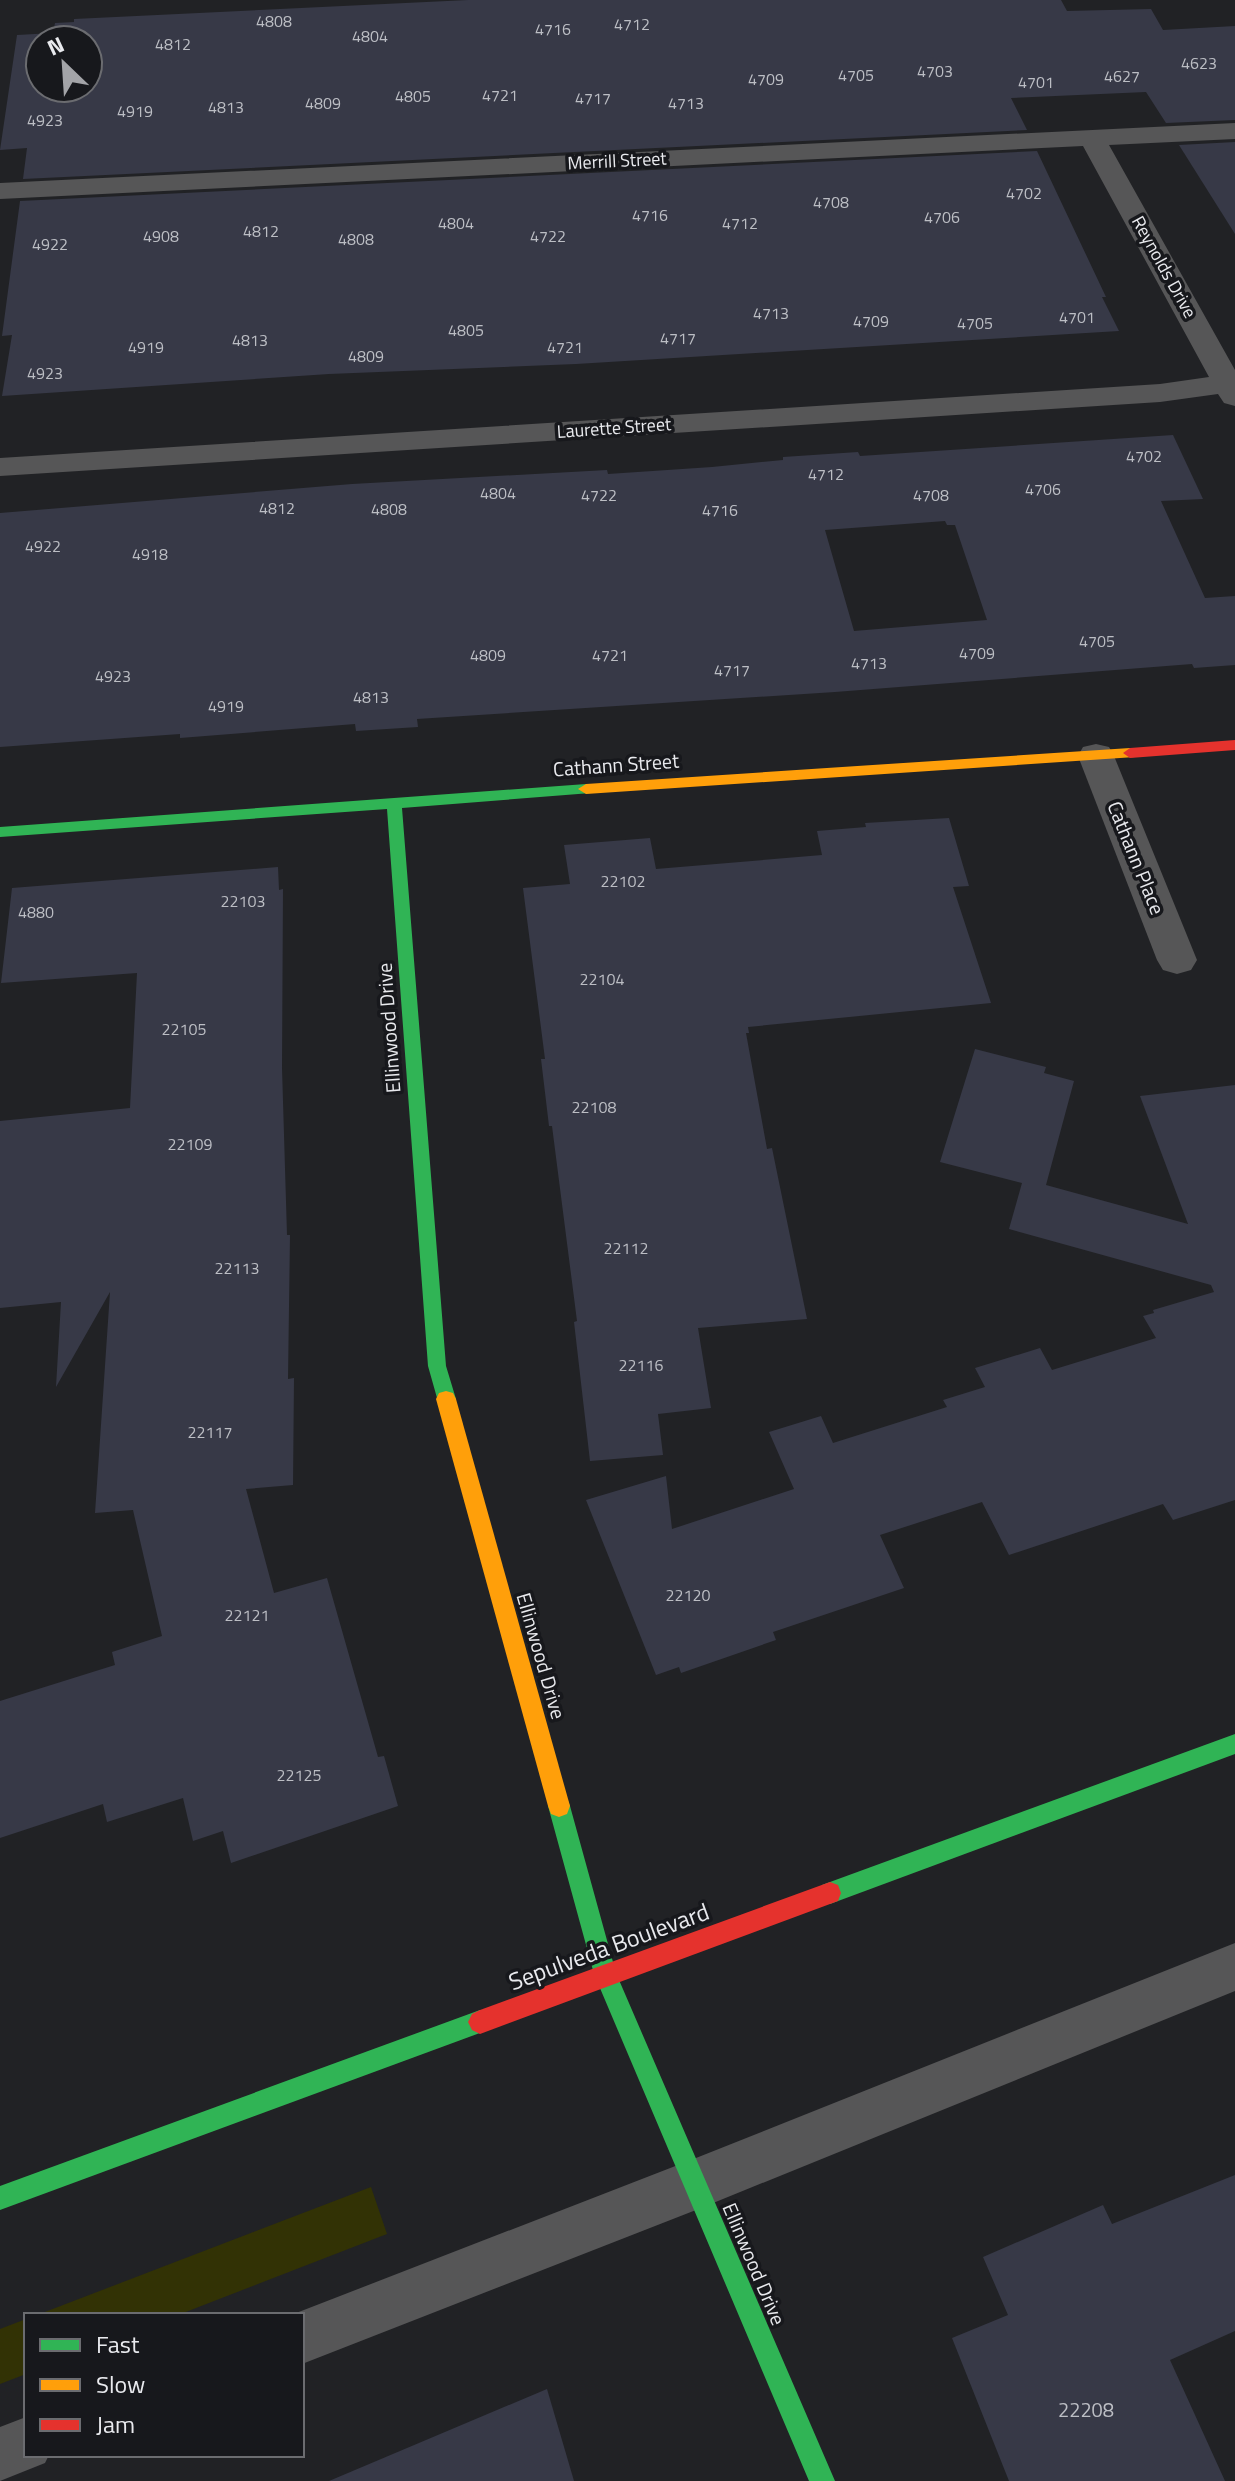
<svg xmlns="http://www.w3.org/2000/svg" width="1235" height="2481" viewBox="0 0 1235 2481" font-family="'Titillium Web',sans-serif">
<style>
.green{fill:#323205}
.building{fill:#373947;fill-rule:evenodd}
.lines{fill:none;stroke-linecap:round;stroke-linejoin:round}
.lane{fill:#565657;fill-rule:evenodd}
.street{fill:#565657;fill-rule:evenodd}
.fast{fill:#30b455;fill-rule:evenodd}
.slow{fill:#ff9f0a;fill-rule:evenodd}
.jam{fill:#e5322d;fill-rule:evenodd}
.labels{text-anchor:middle;stroke-width:7;stroke-linejoin:round;paint-order:stroke}
.number-label{font-size:16px;fill:#bcbec4}
.far-street-label{font-size:18px;fill:#e9eaee;stroke:#17181c}
.street-label{font-size:20px;fill:#e9eaee;stroke:#17181c}
.near-number-label{font-size:20px;fill:#bcbec4}
.near-street-label{font-size:24px;fill:#e9eaee;stroke:#17181c}
</style>
<rect width="100%" height="100%" fill="#212225"/>
<g class="green">
<polygon points="371,2187 387,2234 178,2315 37,2315"/>
<polygon points="26,2319 26,2374 0,2384 0,2329"/>
</g>
<g class="building">
<path d="M 468,0 L 1061,0 L 1067,11 L 1151,9 L 1163,30 L 1235,26 L 1235,120 L 1166,123 L 1146,92 L 1011,98 L 1027,130 L 23,179 L 27,148 L 0,150 L 17,35 L 53,33 L 55,23 L 74,22 L 74,19 ZM 40,40 L 88,40 L 88,88 L 40,88 Z"/>
<polygon points="1235,142 1235,234 1179,145"/>
<polygon points="1037,151 1106,297 1102,297 1119,331 576,364 329,374 2,396 12,335 2,336 20,201"/>
<path d="M 1173,435 L 1203,499 L 1161,501 L 1205,598 L 1235,596 L 1235,665 L 1194,668 L 1192,664 L 835,692 L 417,719 L 418,727 L 356,731 L 355,724 L 180,738 L 180,734 L 0,747 L 0,513 L 352,484 L 607,470 L 608,474 L 712,467 L 783,460 L 783,457 L 858,452 L 860,456 ZM 945,521 L 947,525 L 955,525 L 987,620 L 854,631 L 825,530 Z"/>
<polygon points="949,818 969,886 953,887 991,1003 748,1027 749,1033 746,1033 767,1149 772,1148 807,1319 698,1328 711,1408 658,1414 663,1455 590,1461 574,1322 577,1321 552,1126 549,1126 541,1059 545,1059 523,888 570,884 564,845 650,838 656,869 822,855 817,831 866,827 865,823"/>
<polygon points="278,867 279,890 283,889 282,1068 287,1235 290,1235 288,1379 294,1378 293,1485 246,1489 274,1593 327,1578 378,1757 384,1756 398,1806 231,1863 223,1831 193,1841 183,1798 107,1822 103,1804 0,1838 0,1701 115,1665 112,1652 162,1636 133,1510 95,1513 110,1292 56,1387 61,1302 0,1308 0,1121 130,1108 137,973 1,983 12,888"/>
<polygon points="975,1049 1046,1067 1044,1073 1074,1081 1046,1185 1188,1224 1140,1096 1235,1085 1235,1500 1173,1520 1163,1504 1009,1555 982,1502 880,1535 904,1588 773,1632 776,1640 681,1673 679,1667 656,1675 586,1500 666,1476 672,1529 794,1489 769,1432 821,1416 833,1443 947,1407 943,1400 985,1387 975,1368 1040,1348 1052,1370 1156,1338 1143,1316 1154,1313 1153,1310 1214,1292 1211,1285 1009,1229 1022,1183 940,1162"/>
<polygon points="1235,2175 1235,2331 1170,2360 1225,2481 1009,2481 952,2338 1008,2315 983,2257 1103,2205 1112,2224"/>
<polygon points="547,2389 574,2481 329,2481"/>
</g>
<g class="lines">
<g class="lane">
<polygon points="1235,1943 1235,1991 696,2210 302,2364 302,2315 291,2315 696,2158"/>
<polygon points="26,2417 26,2455 49,2455 45,2463 0,2481 0,2427"/>
</g>
<g class="street">
<polygon points="1235,123 1235,139 1109,145 1235,370 1235,406 1224,403 1218,394 1160,402 0,476 0,458 1160,384 1209,377 1083,146 0,199 0,183"/>
<polygon points="1096,744 1109,747 1114,756 1197,960 1191,970 1177,974 1163,970 1157,960 1078,756 1083,747"/>
</g>
<g class="fast">
<polygon points="586,784 594,789 591,793 402,808 446,1366 456,1399 453,1405 446,1407 439,1405 428,1366 387,809 0,837 0,827"/>
<polygon points="1235,1734 1235,1754 830,1904 822,1901 819,1893 822,1885 830,1882"/>
<polygon points="559,1795 567,1798 570,1806 616,1973 835,2481 809,2481 594,1974 548,1806 551,1798"/>
<polygon points="480,2010 488,2014 492,2022 488,2030 0,2210 0,2186"/>
</g>
<g class="slow">
<polygon points="1130,748 1137,753 1135,757 586,794 578,789 586,784"/>
<polygon points="446,1391 453,1393 456,1399 570,1806 567,1814 559,1817 551,1814 548,1806 436,1399 439,1393"/>
</g>
<g class="jam">
<polygon points="1235,740 1235,750 1130,758 1123,753 1130,748"/>
<polygon points="830,1882 838,1885 841,1893 838,1901 830,1904 480,2034 472,2030 468,2022 472,2014 480,2010"/>
</g>
</g>
<g class="labels">
<g class="number-label">
<text x="274" y="27">4808</text>
<text x="632" y="30">4712</text>
<text x="553" y="35">4716</text>
<text x="370" y="42">4804</text>
<text x="173" y="50">4812</text>
<text x="1199" y="69">4623</text>
<text x="935" y="77">4703</text>
<text x="856" y="81">4705</text>
<text x="1122" y="82">4627</text>
<text x="766" y="85">4709</text>
<text x="1036" y="88">4701</text>
<text x="500" y="101">4721</text>
<text x="413" y="102">4805</text>
<text x="593" y="104">4717</text>
<text x="323" y="109">4809</text>
<text x="686" y="109">4713</text>
<text x="226" y="113">4813</text>
<text x="135" y="117">4919</text>
<text x="45" y="126">4923</text>
<text x="1024" y="199">4702</text>
<text x="831" y="208">4708</text>
<text x="650" y="221">4716</text>
<text x="942" y="223">4706</text>
<text x="456" y="229">4804</text>
<text x="740" y="229">4712</text>
<text x="261" y="237">4812</text>
<text x="161" y="242">4908</text>
<text x="548" y="242">4722</text>
<text x="356" y="245">4808</text>
<text x="50" y="250">4922</text>
<text x="771" y="319">4713</text>
<text x="1077" y="323">4701</text>
<text x="871" y="327">4709</text>
<text x="975" y="329">4705</text>
<text x="466" y="336">4805</text>
<text x="678" y="344">4717</text>
<text x="250" y="346">4813</text>
<text x="146" y="353">4919</text>
<text x="565" y="353">4721</text>
<text x="366" y="362">4809</text>
<text x="45" y="379">4923</text>
<text x="1144" y="462">4702</text>
<text x="826" y="480">4712</text>
<text x="1043" y="495">4706</text>
<text x="498" y="499">4804</text>
<text x="599" y="501">4722</text>
<text x="931" y="501">4708</text>
<text x="277" y="514">4812</text>
<text x="389" y="515">4808</text>
<text x="720" y="516">4716</text>
<text x="43" y="552">4922</text>
<text x="150" y="560">4918</text>
<text x="1097" y="647">4705</text>
<text x="977" y="659">4709</text>
<text x="488" y="661">4809</text>
<text x="610" y="661">4721</text>
<text x="869" y="669">4713</text>
<text x="732" y="676">4717</text>
<text x="113" y="682">4923</text>
<text x="371" y="703">4813</text>
<text x="226" y="712">4919</text>
<text x="623" y="887">22102</text>
<text x="243" y="907">22103</text>
<text x="36" y="918">4880</text>
<text x="602" y="985">22104</text>
<text x="184" y="1035">22105</text>
<text x="594" y="1113">22108</text>
<text x="190" y="1150">22109</text>
<text x="626" y="1254">22112</text>
<text x="237" y="1274">22113</text>
<text x="641" y="1371">22116</text>
<text x="210" y="1438">22117</text>
<text x="688" y="1601">22120</text>
<text x="247" y="1621">22121</text>
<text x="299" y="1781">22125</text>
</g>
<g class="far-street-label">
<text transform="translate(617 161) rotate(-3)" y="6">Merrill Street</text>
<text transform="translate(1164 267) rotate(61)" y="6">Reynolds Drive</text>
<text transform="translate(614 428) rotate(-4)" y="6">Laurette Street</text>
</g>
<g class="street-label">
<text transform="translate(616 765) rotate(-4)" y="7">Cathann Street</text>
<text transform="translate(1136 858) rotate(68)" y="7">Cathann Place</text>
<text transform="translate(389 1028) rotate(-94)" y="7">Ellinwood Drive</text>
<text transform="translate(541 1656) rotate(74)" y="7">Ellinwood Drive</text>
<text transform="translate(754 2264) rotate(67)" y="7">Ellinwood Drive</text>
</g>
<g class="near-number-label">
<text x="1086" y="2417">22208</text>
</g>
<g class="near-street-label">
<text transform="translate(609 1947) rotate(-20)" y="8">Sepulveda Boulevard</text>
</g>
</g>
<rect x="24" y="2313" width="280" height="144" fill="#17181c" stroke="#6b6c70" stroke-width="2"/>
<rect x="40" y="2339" width="40" height="12" fill="#30b455" stroke="#6b6c70" stroke-width="2"/>
<text x="96" y="2353" font-size="24" fill="#e9eaee">Fast</text>
<rect x="40" y="2379" width="40" height="12" fill="#ff9f0a" stroke="#6b6c70" stroke-width="2"/>
<text x="96" y="2393" font-size="24" fill="#e9eaee">Slow</text>
<rect x="40" y="2419" width="40" height="12" fill="#e5322d" stroke="#6b6c70" stroke-width="2"/>
<text x="96" y="2433" font-size="24" fill="#e9eaee">Jam</text>
<g transform="translate(64 64) rotate(335)"><circle r="38" fill="#17181c" stroke="#6b6c70" stroke-width="2"/>
<path d="M0-6L14 30L0 20L-14 30Z" fill="#a3a4a8"/>
<text y="-12" font-size="22" font-weight="bold" text-anchor="middle" fill="#e9eaee">N</text>
</g>
</svg>
